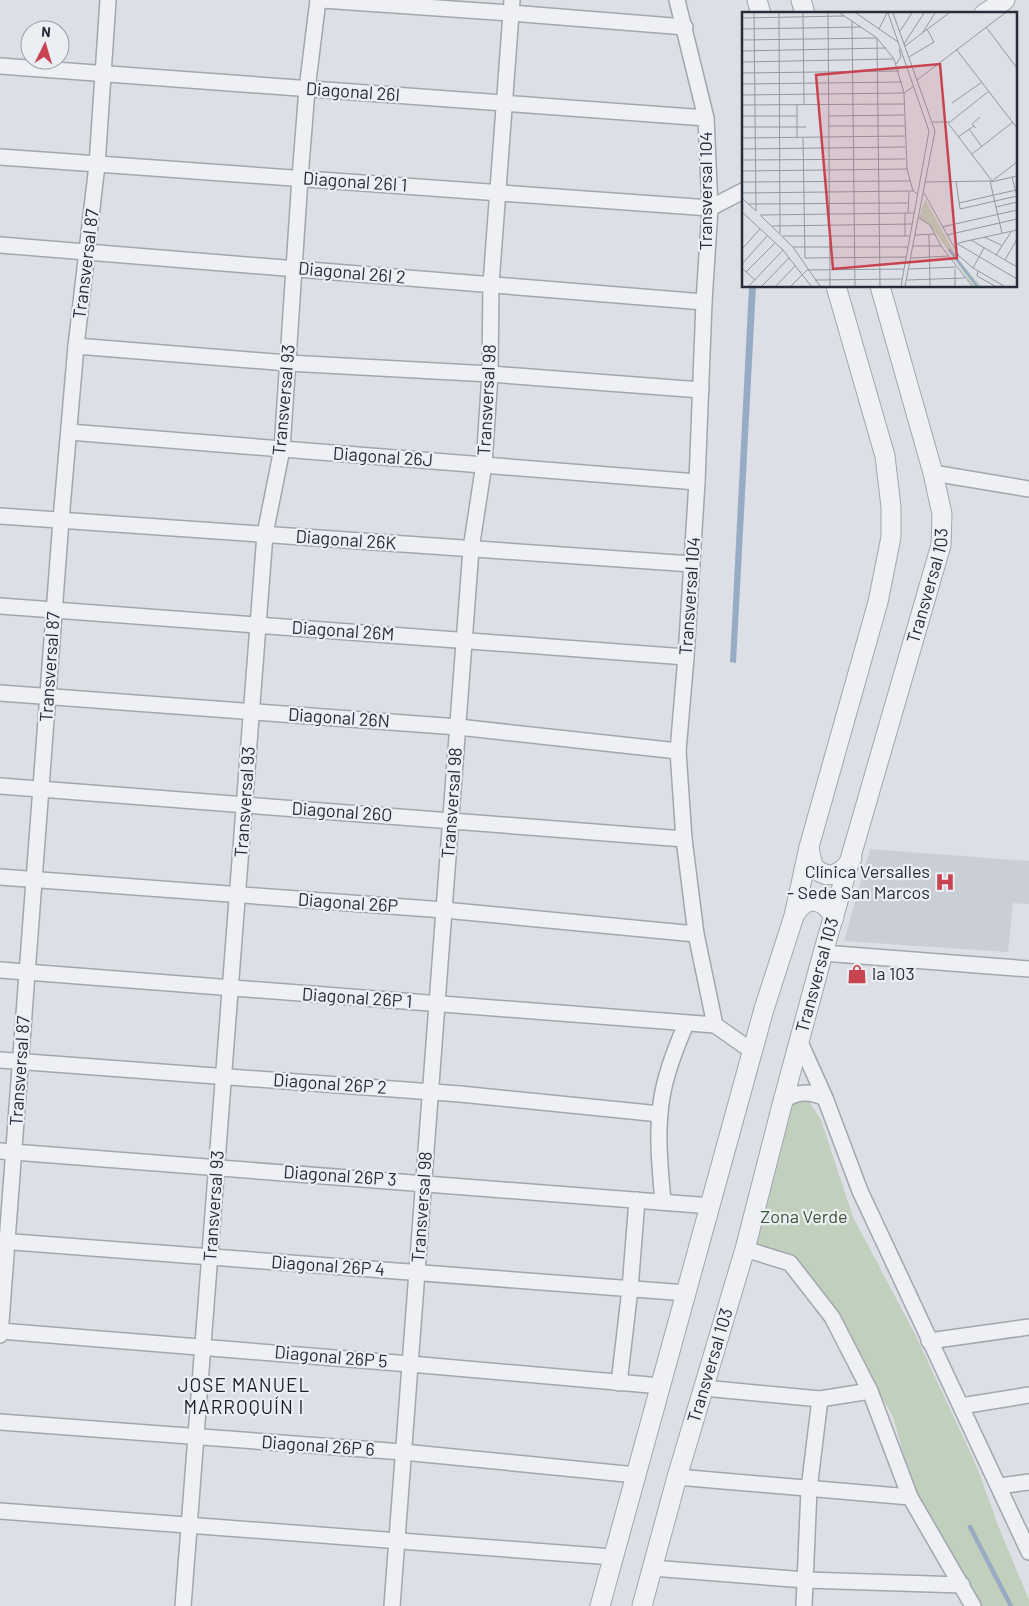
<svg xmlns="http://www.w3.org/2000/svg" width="1029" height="1606" viewBox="0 0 1029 1606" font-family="Barlow,sans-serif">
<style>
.built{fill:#caced7}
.green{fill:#c1cfbd}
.water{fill:#98abc4}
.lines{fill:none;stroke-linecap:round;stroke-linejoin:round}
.stream{stroke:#98abc4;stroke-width:4.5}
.minor-casing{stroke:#a2a6af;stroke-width:18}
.tertiary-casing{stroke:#a2a6af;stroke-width:21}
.minor{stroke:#eef0f4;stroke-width:15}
.tertiary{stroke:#eef0f4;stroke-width:19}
.labels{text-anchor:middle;stroke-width:4.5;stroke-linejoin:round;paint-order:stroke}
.street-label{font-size:18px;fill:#262d3b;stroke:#ebeef3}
.poi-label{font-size:18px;fill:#262d3b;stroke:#ebeef3;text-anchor:end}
.park-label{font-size:18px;fill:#395634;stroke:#ebeef3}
.neighbourhood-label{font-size:19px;letter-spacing:1px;fill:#191e2b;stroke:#ebeef3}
.inset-river{fill:none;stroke:#98abc4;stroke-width:2.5}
.inset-road{fill:none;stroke:#9398a1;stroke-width:1}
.view{fill:#c74450;fill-opacity:0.15;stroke:#c74450;stroke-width:2.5}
.inset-edge{fill:none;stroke:#262d3b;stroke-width:2.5}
</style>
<rect width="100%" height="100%" fill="#dcdfe5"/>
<polygon class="built" points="870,849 1029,861 1029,904 1013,903 1008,952 844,941"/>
<polygon class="green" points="808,1100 821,1120 853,1217 916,1336 977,1467 999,1528 1029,1600 1029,1606 978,1606 915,1494 893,1417 834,1313 792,1262 749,1247 786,1105"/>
<polygon class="water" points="749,286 756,286 736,663 730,662"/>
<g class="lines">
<polyline class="stream" points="970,1527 1011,1606"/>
<defs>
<g id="minor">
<polyline points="322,0 511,13 685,27"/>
<polyline points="677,0 706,118 710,208 704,302 697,482 686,657 678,751 684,839 696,934 715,1025 752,1051"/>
<path d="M 0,66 C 235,85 471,99 706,118"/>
<polyline points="0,157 710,208 743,191"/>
<polyline points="0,245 704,302"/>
<polyline points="76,346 288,363 490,374 701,390"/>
<polyline points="69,432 697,482"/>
<polyline points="933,473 1029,489"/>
<polyline points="0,516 692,564"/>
<polyline points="0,606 686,657"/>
<polyline points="0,693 458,727 678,751"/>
<polyline points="0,786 684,839"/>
<polyline points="0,877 444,910 696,934"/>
<polyline points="823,953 1029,969"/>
<polyline points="0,970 715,1025"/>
<polyline points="799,1040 825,1098 860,1191 1029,1552"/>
<polyline points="0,1060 460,1094 660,1114"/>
<path d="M 783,1101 C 797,1091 809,1091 825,1098"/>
<polyline points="0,1151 711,1206"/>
<path d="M 663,1202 C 660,1167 656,1132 662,1097 C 666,1072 676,1047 686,1024"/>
<polyline points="0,1241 687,1293"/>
<polyline points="745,1249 790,1263 832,1317 870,1391 910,1497 973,1606"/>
<polyline points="0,1331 410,1364 661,1386"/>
<polyline points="0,1335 61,520 76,346 97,165 108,0"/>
<polyline points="929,1341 1029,1327"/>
<polyline points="619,1383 630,1289 637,1200"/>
<polyline points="704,1388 820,1399 870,1391"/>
<polyline points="961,1406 1029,1395"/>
<polyline points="0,1422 403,1452 636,1475"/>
<polyline points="677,1477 910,1497"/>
<polyline points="999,1486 1029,1482"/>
<polyline points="0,1511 613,1557"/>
<polyline points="652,1568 805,1580 962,1585"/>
<polyline points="183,1606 265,534 282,449 300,178 307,89 318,0"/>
<polyline points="392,1606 471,549 484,464 490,374 491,284 512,0"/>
<polyline points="804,1606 809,1489 820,1399"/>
</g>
<g id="tertiary">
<polyline points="757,0 761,14"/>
<polyline points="801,0 805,14"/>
<polyline points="984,14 1005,0"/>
<path d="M 809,848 L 813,866 C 827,882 843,874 852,858"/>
<path d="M 794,916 C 805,895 824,897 834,918"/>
<polyline points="600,1606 764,1009 794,916 809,847 878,602 891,537 891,507 885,456 836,286"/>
<path id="s1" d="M 642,1606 L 677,1477 L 745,1249 L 783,1101 L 823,953 L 941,545 L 942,514 L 933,473 L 880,286"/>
</g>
</defs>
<use href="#minor" class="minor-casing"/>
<use href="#tertiary" class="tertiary-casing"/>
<use href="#minor" class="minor"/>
<use href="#tertiary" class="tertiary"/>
</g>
<defs>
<symbol id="hospital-bare" viewBox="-9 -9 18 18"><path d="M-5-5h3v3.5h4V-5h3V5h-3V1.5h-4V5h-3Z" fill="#c74450" stroke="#ebeef3" stroke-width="2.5" paint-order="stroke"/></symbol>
<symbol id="shop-bare" viewBox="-9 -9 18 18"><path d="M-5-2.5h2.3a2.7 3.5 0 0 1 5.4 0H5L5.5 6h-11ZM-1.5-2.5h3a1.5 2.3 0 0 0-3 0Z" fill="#c74450" stroke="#ebeef3" stroke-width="2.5" paint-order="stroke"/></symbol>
</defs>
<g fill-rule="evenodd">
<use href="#hospital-bare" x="931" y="868" width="28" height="28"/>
<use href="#shop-bare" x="843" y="960" width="28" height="28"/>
</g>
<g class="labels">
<g class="street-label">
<text transform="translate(353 92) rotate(4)" y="6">Diagonal 26I</text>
<text transform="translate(355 182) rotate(4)" y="6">Diagonal 26I 1</text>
<text transform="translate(706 191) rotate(-90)" y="6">Transversal 104</text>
<text transform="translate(86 264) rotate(-83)" y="6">Transversal 87</text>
<text transform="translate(352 273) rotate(5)" y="6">Diagonal 26I 2</text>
<text transform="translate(284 400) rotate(-85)" y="6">Transversal 93</text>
<text transform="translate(487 400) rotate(-87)" y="6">Transversal 98</text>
<text transform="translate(383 457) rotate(4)" y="6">Diagonal 26J</text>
<text transform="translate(346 540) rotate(4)" y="6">Diagonal 26K</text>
<text dy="6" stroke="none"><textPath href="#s1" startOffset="1060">Transversal 103</textPath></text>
<text transform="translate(690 596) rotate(-86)" y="6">Transversal 104</text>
<text transform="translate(343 631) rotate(4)" y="6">Diagonal 26M</text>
<text transform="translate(50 667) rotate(-86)" y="6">Transversal 87</text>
<text transform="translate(339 718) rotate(4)" y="6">Diagonal 26N</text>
<text transform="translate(245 802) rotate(-86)" y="6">Transversal 93</text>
<text transform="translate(452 803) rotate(-86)" y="6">Transversal 98</text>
<text transform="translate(342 812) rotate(4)" y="6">Diagonal 26O</text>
<text transform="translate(348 903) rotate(4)" y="6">Diagonal 26P</text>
<text dy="6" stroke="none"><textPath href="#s1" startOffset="655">Transversal 103</textPath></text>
<text transform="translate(357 998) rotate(4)" y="6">Diagonal 26P 1</text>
<text transform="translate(20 1071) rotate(-86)" y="6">Transversal 87</text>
<text transform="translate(330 1084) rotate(4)" y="6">Diagonal 26P 2</text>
<text transform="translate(340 1176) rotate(4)" y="6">Diagonal 26P 3</text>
<text transform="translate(214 1206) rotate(-86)" y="6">Transversal 93</text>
<text transform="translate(422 1207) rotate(-86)" y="6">Transversal 98</text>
<text transform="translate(328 1266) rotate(4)" y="6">Diagonal 26P 4</text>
<text transform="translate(331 1357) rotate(5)" y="6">Diagonal 26P 5</text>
<text dy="6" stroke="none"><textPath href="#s1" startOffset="250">Transversal 103</textPath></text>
<text transform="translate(318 1446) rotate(4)" y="6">Diagonal 26P 6</text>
</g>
<g class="poi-label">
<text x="930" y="878">Clínica Versalles<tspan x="930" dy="21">- Sede San Marcos</tspan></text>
<text x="872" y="980" text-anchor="start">la 103</text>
</g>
<g class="park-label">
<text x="804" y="1223">Zona Verde</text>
</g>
<g class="neighbourhood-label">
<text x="244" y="1392">JOSE MANUEL<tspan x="244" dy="22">MARROQUÍN I</tspan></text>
</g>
</g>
<g transform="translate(742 12)">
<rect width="275" height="275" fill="#dcdfe5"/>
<path d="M 183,187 L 217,249 L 239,274 L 231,274 L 188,213 L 177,206 Z" fill="#c1cfbd"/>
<path class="inset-river" d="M 207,237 L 235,274"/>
<path class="inset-road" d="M 12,1 L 14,199M 37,1 L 38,221M 61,1 L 62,93M 86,1 L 88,274M 98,1 L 135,26 L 152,47 L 162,81 L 165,157 L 171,179 L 176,182M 114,1 L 156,30M 146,1 L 187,119 L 159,274M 151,1 L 193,119 L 163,274M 0,6 L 102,4M 110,9 L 113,274M 244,15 L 275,56M 0,17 L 119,15M 137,17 L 145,1M 158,19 L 170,1M 181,20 L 193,1M 135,26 L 138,274M 0,28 L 134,26M 162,32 L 182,1M 163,34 L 207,1M 214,37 L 275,116M 0,39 L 144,36M 167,45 L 192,30 L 185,17M 0,50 L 151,47M 154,52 L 159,45 L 157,37M 0,61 L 157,59M 175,68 L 263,1M 0,72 L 160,70M 0,83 L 162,81 L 172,74M 210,91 L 240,70M 0,93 L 162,92M 55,93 L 55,126M 0,104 L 55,104M 86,104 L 162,103M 191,110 L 208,110 L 247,79M 206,111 L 250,169M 86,114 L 163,114M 0,115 L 64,115M 234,116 L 230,112 L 238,105M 227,117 L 240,135M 216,125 L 232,114M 0,126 L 163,124M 61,126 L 63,246M 0,137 L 163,135M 230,142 L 271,110M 0,148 L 163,147M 0,159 L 165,157M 270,165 L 275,184M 214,169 L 218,197 L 275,184M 248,169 L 260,221M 250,169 L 275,150M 0,170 L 168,169M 183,170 L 249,169M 249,170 L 275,164M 0,181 L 171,179M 182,181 L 217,244 L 231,256 L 262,274M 0,186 L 14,199M 217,191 L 274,178M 6,192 L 165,191M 254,195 L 275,190M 0,200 L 41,238 L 69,274M 166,201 L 167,180M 18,203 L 172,201M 19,204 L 51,235 L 78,274M 177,206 L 188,213 L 199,234 L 230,274M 30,214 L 170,212M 200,215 L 275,198M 173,223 L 193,222M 187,223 L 188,274M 205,223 L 275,207M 41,224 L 168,224M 163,224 L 163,201M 242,225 L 259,233M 229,228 L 275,255M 214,231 L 275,267M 216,231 L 275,218M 171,234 L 199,234M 51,235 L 166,235M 0,237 L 18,217M 254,243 L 269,220M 63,246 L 164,245M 169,246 L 207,244M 263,248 L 275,227M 0,252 L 25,224M 0,256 L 13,268M 231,256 L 242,236M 167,257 L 214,255M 213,257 L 213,274M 236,259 L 235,264 L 253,274M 4,260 L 33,231M 73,268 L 160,267M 165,268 L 223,266M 7,274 L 41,238M 20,274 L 47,246M 34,274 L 53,254M 49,274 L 65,258 L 162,257"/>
<path class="view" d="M 198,52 L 215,246 L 91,257 L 74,63 Z"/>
<rect width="275" height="275" class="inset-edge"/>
</g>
<g transform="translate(45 45) rotate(5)"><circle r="24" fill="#ebeef3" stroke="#9ca1a9"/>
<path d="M0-4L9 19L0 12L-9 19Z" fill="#c74450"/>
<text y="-8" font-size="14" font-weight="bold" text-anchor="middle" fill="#262d3b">N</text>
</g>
</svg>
